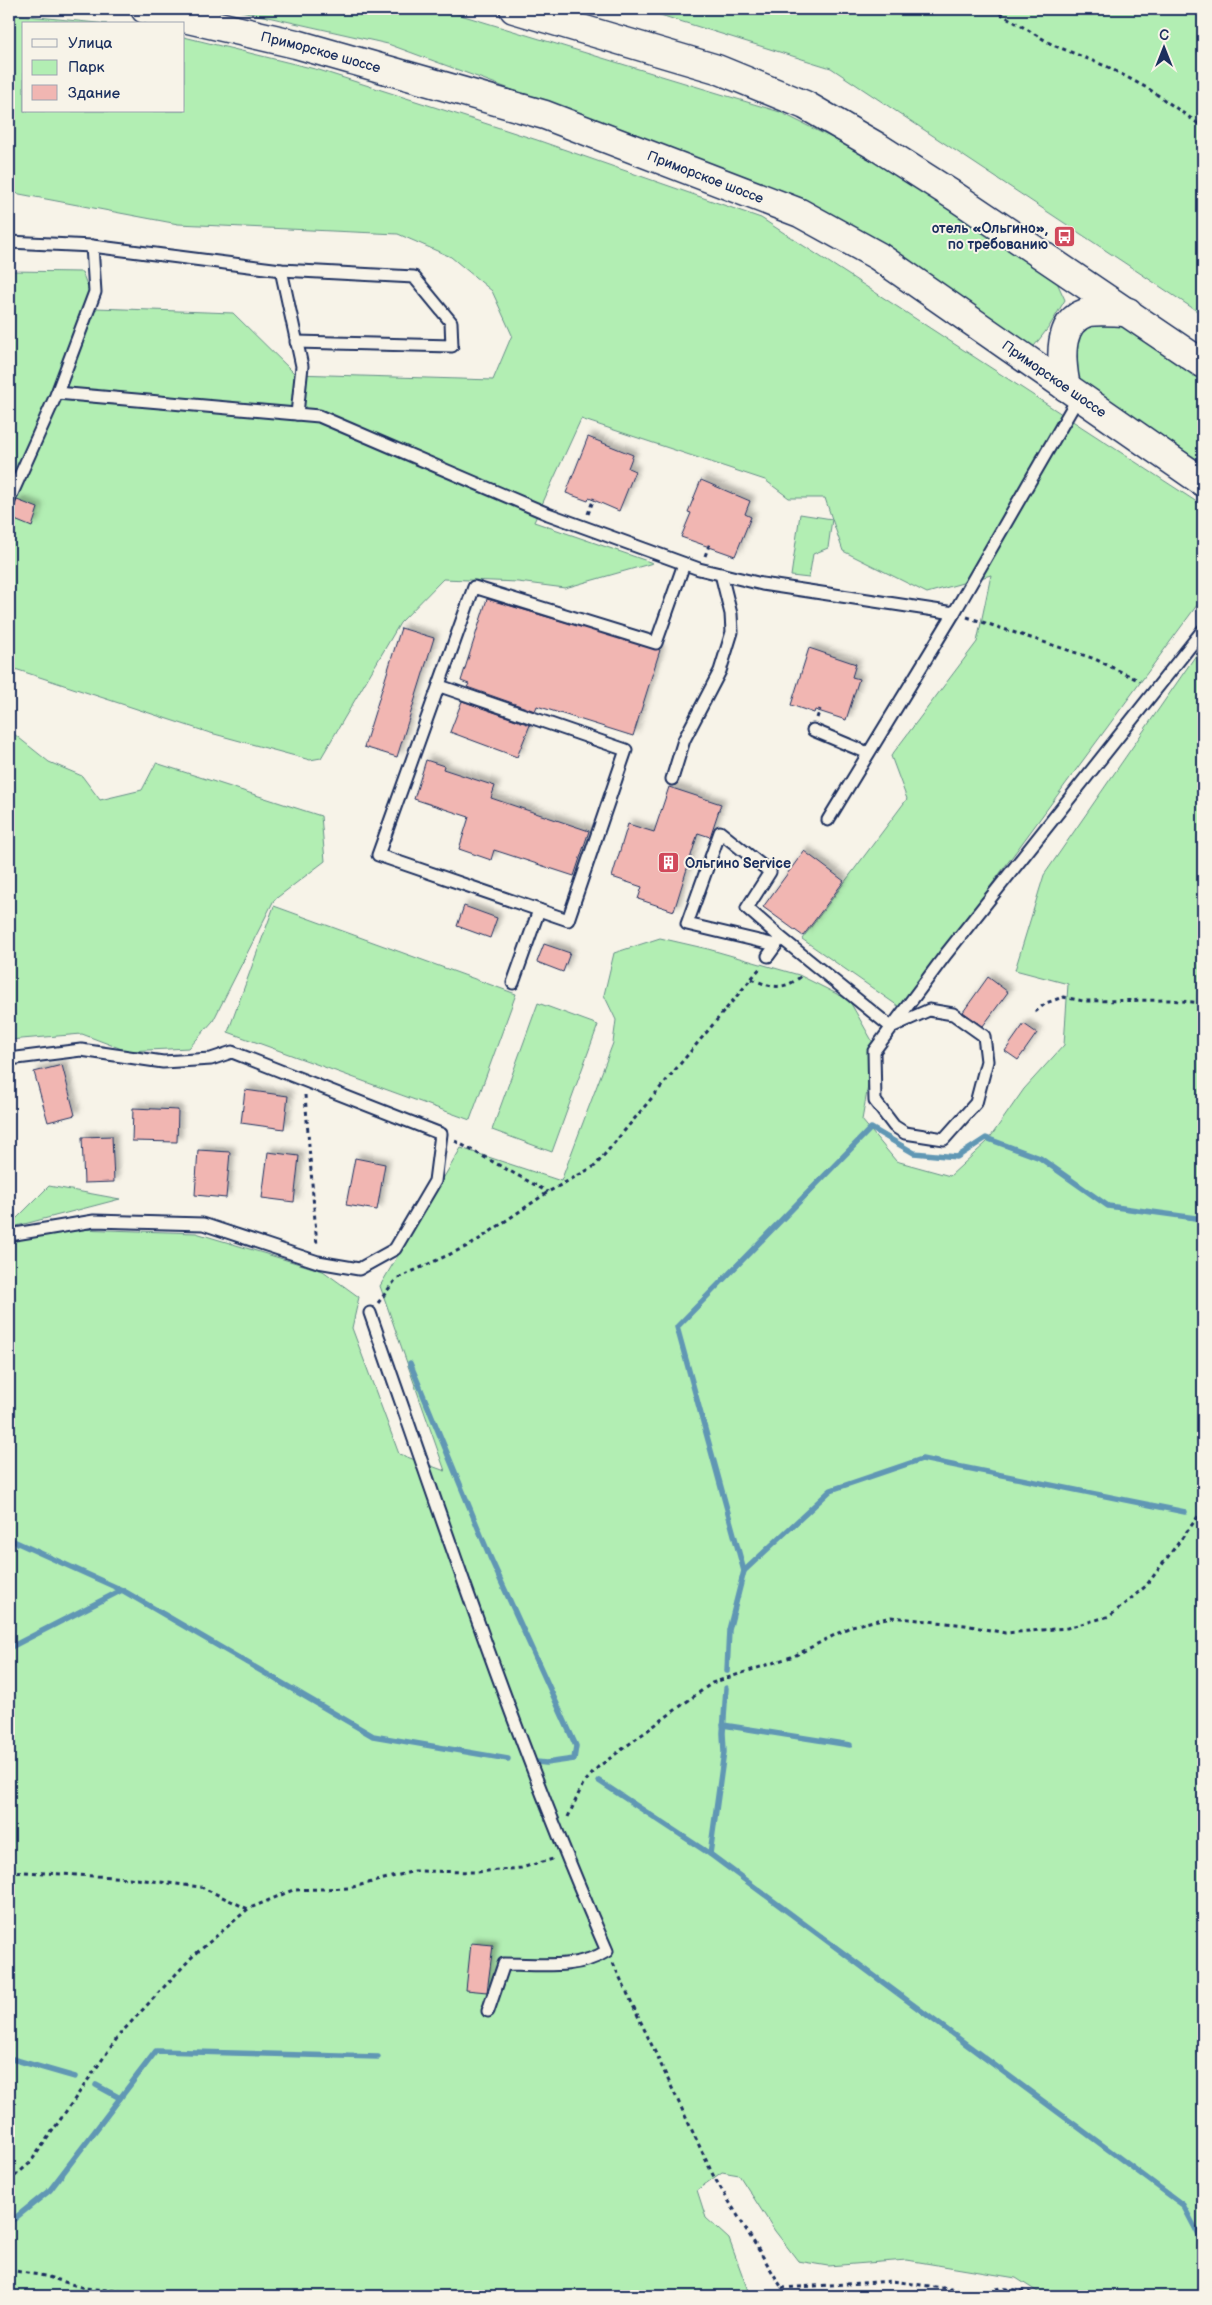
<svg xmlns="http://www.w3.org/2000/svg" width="1212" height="2305" viewBox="0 0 1212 2305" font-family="'Balsamiq Sans',sans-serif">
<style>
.green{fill:#b2eeb3;stroke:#668e88}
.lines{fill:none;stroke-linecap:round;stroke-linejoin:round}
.stream{stroke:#6197b4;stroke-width:5.5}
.building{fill:#f1b6b2;stroke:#1b2f5e;filter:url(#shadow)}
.service-casing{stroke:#1b2f5e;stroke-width:15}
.primary-casing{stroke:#1b2f5e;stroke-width:31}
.path{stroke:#1b2f5e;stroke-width:3;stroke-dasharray:4 4;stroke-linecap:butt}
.service{stroke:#f7f3e8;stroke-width:11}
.primary{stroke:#f7f3e8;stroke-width:28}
.labels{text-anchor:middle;stroke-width:4;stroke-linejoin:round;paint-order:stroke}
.street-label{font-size:14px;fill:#1b2f5e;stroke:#f7f3e8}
.poi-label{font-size:14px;font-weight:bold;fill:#1b2f5e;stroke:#f7f3e8;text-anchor:end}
</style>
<defs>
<filter id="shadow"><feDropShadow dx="4.5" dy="-4.5" stdDeviation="2.5" flood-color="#0004"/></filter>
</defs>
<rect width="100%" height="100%" fill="#f7f3e8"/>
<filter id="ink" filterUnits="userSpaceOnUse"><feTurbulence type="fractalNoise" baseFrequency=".02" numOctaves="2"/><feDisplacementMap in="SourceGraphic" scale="10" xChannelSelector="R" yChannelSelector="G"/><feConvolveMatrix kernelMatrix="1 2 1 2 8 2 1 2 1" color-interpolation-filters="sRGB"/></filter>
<g filter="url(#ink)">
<g class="green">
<polygon points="232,9 441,9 780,112 840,142 902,178 1055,278 1065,300 1049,327 1031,350 599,122 388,44"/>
<polygon points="641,9 1203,9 1203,315 831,68"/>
<polygon points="9,14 107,24 24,24 24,111 184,111 184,37 319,70 537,140 761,218 1203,506 1203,597 901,1008 802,939 907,799 891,756 977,642 991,575 927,593 843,551 832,519 828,548 813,554 809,578 791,576 800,514 832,519 825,498 789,498 765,480 581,419 534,522 653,563 565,588 518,582 443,579 400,623 321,758 310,760 207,732 9,667 9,271 82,272 96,308 233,313 295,374 493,380 512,335 492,291 451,257 398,234 178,224 9,192"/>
<path d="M 1096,323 L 1119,324 L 1203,381 L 1203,463 L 1085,386 C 1068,363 1069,336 1096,323 Z"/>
<polygon points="1203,645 1203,2296 1044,2296 1016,2278 907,2260 828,2266 798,2261 775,2231 739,2175 722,2172 697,2190 706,2218 729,2239 750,2296 9,2296 9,1240 77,1229 196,1233 323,1271 359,1297 352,1328 399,1454 445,1471 380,1286 461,1148 561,1181 613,1043 616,1020 604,995 614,953 660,938 708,949 799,975 849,1000 875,1046 862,1120 896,1161 950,1176 987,1142 1024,1089 1064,1045 1068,984 1015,970 1044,875"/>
<polygon points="9,730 49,762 82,776 100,800 142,790 156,763 321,816 325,861 274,900 213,1021 189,1048 127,1051 82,1034 9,1040"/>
<polygon points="274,906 516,994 470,1120 228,1032"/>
<polygon points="538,1003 598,1025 552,1152 492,1130"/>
<polygon points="49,1186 120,1199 9,1228 9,1215 17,1218"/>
</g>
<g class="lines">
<g class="stream">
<polyline points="410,1363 490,1557 576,1746 574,1759 546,1763 536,1762"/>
<polyline points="9,1539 122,1590 373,1736 508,1759"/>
<polyline points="744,1571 831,1490 922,1459 1185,1512"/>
<polyline points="9,1648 122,1590"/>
<polyline points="727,1671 729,1630 744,1571 677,1327 871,1128 914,1153 957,1157 986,1138 1040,1158 1108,1206 1203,1219"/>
<polyline points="726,1688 723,1733 724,1752 710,1854 1183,2205 1203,2243"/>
<polyline points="723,1725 850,1745"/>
<polyline points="599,1781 710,1854"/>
<polyline points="9,2058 75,2077"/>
<polyline points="96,2085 120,2098"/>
<polyline points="9,2223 50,2190 156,2051 378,2057"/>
</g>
</g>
<g class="building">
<polygon points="588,437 633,455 628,468 635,471 619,511 589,498 588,501 566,493"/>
<polygon points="701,480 750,501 745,514 751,517 735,556 681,537 691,513 688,512"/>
<polygon points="17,500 38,508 32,527 10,518"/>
<polygon points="487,599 660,650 633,736 537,706 535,711 467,687 469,684 461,681"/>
<polygon points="401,628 434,638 397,757 364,747"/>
<polygon points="809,648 856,664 852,677 859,679 846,720 815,710 814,713 791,705"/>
<polygon points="462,701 530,725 517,757 450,732"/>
<polygon points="426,760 444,766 443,769 495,786 491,798 589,831 574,876 494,850 491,860 459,849 469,817 414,799"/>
<polygon points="669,787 721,804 710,837 698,833 674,911 638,899 642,887 612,877 628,824 654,832"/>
<polygon points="804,851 844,881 803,936 763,907"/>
<polygon points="464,906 497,918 490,938 457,926"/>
<polygon points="544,944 570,953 563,972 537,962"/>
<polygon points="988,977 1008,992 983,1026 963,1012"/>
<polygon points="1024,1024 1037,1033 1018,1060 1005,1051"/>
<polygon points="62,1065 75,1115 48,1122 34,1072"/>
<polygon points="245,1090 288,1096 284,1129 241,1123"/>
<polygon points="133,1108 178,1110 177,1142 132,1141"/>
<polygon points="112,1136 114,1182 84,1183 82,1137"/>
<polygon points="198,1150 230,1152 226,1198 195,1195"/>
<polygon points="268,1152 299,1156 294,1202 262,1198"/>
<polygon points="355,1158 385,1164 377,1210 346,1205"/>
<polygon points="471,1943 493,1945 487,1992 466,1990"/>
</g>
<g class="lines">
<defs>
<g id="service">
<polyline points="9,242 92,246 281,270 414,277 451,322 452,346 296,342"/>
<polyline points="92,246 95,292 57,393 319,416 548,514 699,569 762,584 954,613"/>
<polyline points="281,270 302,366 297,414"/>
<polyline points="9,500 57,393"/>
<polyline points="440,686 626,750 568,920 378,855 474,587 656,643 684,564"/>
<polyline points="813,730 868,753"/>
<polyline points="672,779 684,740 720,671 732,632 731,614 721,574"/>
<polyline points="828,820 954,613 1079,396"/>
<polyline points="780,937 776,945 687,924 720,832 770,872 747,908 780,937 891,1027"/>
<polyline points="768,956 776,945"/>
<polyline points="513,983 539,910"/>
<polyline points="891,1027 929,1010 953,1014 984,1036 987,1061 976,1103 944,1139 905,1133 894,1126 875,1101 874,1051 946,954 1203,630"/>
<polyline points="9,1059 81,1050 163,1062 211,1059 232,1052 441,1134 435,1181 395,1249 359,1269 318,1262 203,1224 94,1221 9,1235"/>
<path d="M 370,1313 C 445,1527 516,1743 607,1951 C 577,1970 539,1964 504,1964 L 488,2011"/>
</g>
<g id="primary">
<path id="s1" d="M 145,9 L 296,44 L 545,115 L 800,213 L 878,256 L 1203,482"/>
<polyline points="514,9 717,69 805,105 876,146 956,197 1203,364"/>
<path d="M 1066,387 C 1061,362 1056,320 1089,312 C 1101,310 1115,312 1128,312"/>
</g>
</defs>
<use href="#service" class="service-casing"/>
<use href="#primary" class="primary-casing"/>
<g class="path">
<polyline points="993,9 1053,45 1108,67 1149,89 1203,127"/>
<polyline points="588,514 594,498"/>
<polyline points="705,556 710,543"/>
<polyline points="967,617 1095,659 1140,681"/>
<polyline points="817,718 820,709"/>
<path d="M 752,979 C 774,989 784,990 803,975"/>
<polyline points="1035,1012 1046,1003 1063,997 1083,1001 1170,1000 1203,1003"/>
<polyline points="305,1095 317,1246"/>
<polyline points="455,1141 548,1192"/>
<polyline points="378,1303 396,1279 472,1244 548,1192 595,1166 761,967"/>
<polyline points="568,1817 583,1784 598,1767 712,1683 794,1656 852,1626 891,1617 965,1625 1005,1633 1067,1628 1110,1616 1146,1586 1203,1510"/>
<polyline points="9,1871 129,1878 201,1887 248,1909"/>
<polyline points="613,1963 714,2177 782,2288"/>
<polyline points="9,2181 30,2163 120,2034 192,1957 248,1909 293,1890 349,1888 415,1871 477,1872 521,1868 553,1859"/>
<polyline points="9,2270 45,2276 84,2288 172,2296"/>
<polyline points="782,2288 892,2281 980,2293 1001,2288 1029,2292 1036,2296"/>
<polyline points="778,2296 782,2288"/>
</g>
<use href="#service" class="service"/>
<use href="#primary" class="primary"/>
</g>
</g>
<defs>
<symbol id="bus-square" viewBox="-11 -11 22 22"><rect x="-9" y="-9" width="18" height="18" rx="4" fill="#d1495b" stroke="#f7f3e8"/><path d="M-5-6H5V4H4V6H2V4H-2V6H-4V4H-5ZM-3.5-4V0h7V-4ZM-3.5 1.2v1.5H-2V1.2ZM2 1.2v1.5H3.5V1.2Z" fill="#fff"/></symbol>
<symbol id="building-square" viewBox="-11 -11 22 22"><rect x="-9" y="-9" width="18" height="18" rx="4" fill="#d1495b" stroke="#f7f3e8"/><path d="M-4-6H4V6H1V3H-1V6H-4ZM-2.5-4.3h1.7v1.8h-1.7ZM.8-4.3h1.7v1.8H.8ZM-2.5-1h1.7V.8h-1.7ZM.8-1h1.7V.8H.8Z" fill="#fff"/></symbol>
</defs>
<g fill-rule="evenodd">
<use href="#bus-square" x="1052" y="224" width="25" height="25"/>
<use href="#building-square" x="656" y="850" width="25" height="25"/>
</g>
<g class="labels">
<g class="street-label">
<text dy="5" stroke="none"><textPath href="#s1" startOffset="181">Приморское шоссе</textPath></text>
<text dy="5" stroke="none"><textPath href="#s1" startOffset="586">Приморское шоссе</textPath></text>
<text dy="5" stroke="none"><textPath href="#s1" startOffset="991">Приморское шоссе</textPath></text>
</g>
<g class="poi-label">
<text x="1048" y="233">отель «Ольгино»,<tspan x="1048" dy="16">по требованию</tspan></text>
<text x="685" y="868" text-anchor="start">Ольгино Service</text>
</g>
</g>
<rect width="1212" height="2305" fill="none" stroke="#f7f3e8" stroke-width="30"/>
<rect x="15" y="15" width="1182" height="2275" fill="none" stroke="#1b2f5e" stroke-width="2" filter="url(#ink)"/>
<rect x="22" y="22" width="162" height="90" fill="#f7f3e8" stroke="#9fa5b1"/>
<rect x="32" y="39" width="25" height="8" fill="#f7f3e8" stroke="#9fa5b1"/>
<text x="68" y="48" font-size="15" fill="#1b2f5e">Улица</text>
<rect x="32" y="60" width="25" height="15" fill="#b2eeb3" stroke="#9fa5b1"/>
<text x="68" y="72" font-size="15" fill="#1b2f5e">Парк</text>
<rect x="32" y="85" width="25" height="15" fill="#f1b6b2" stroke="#9fa5b1"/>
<text x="68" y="98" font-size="15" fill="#1b2f5e">Здание</text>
<g transform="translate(1164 48)" stroke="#f7f3e8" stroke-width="4" paint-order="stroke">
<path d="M0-4L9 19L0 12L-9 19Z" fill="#1b2f5e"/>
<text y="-8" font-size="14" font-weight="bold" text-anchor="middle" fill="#1b2f5e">С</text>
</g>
</svg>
